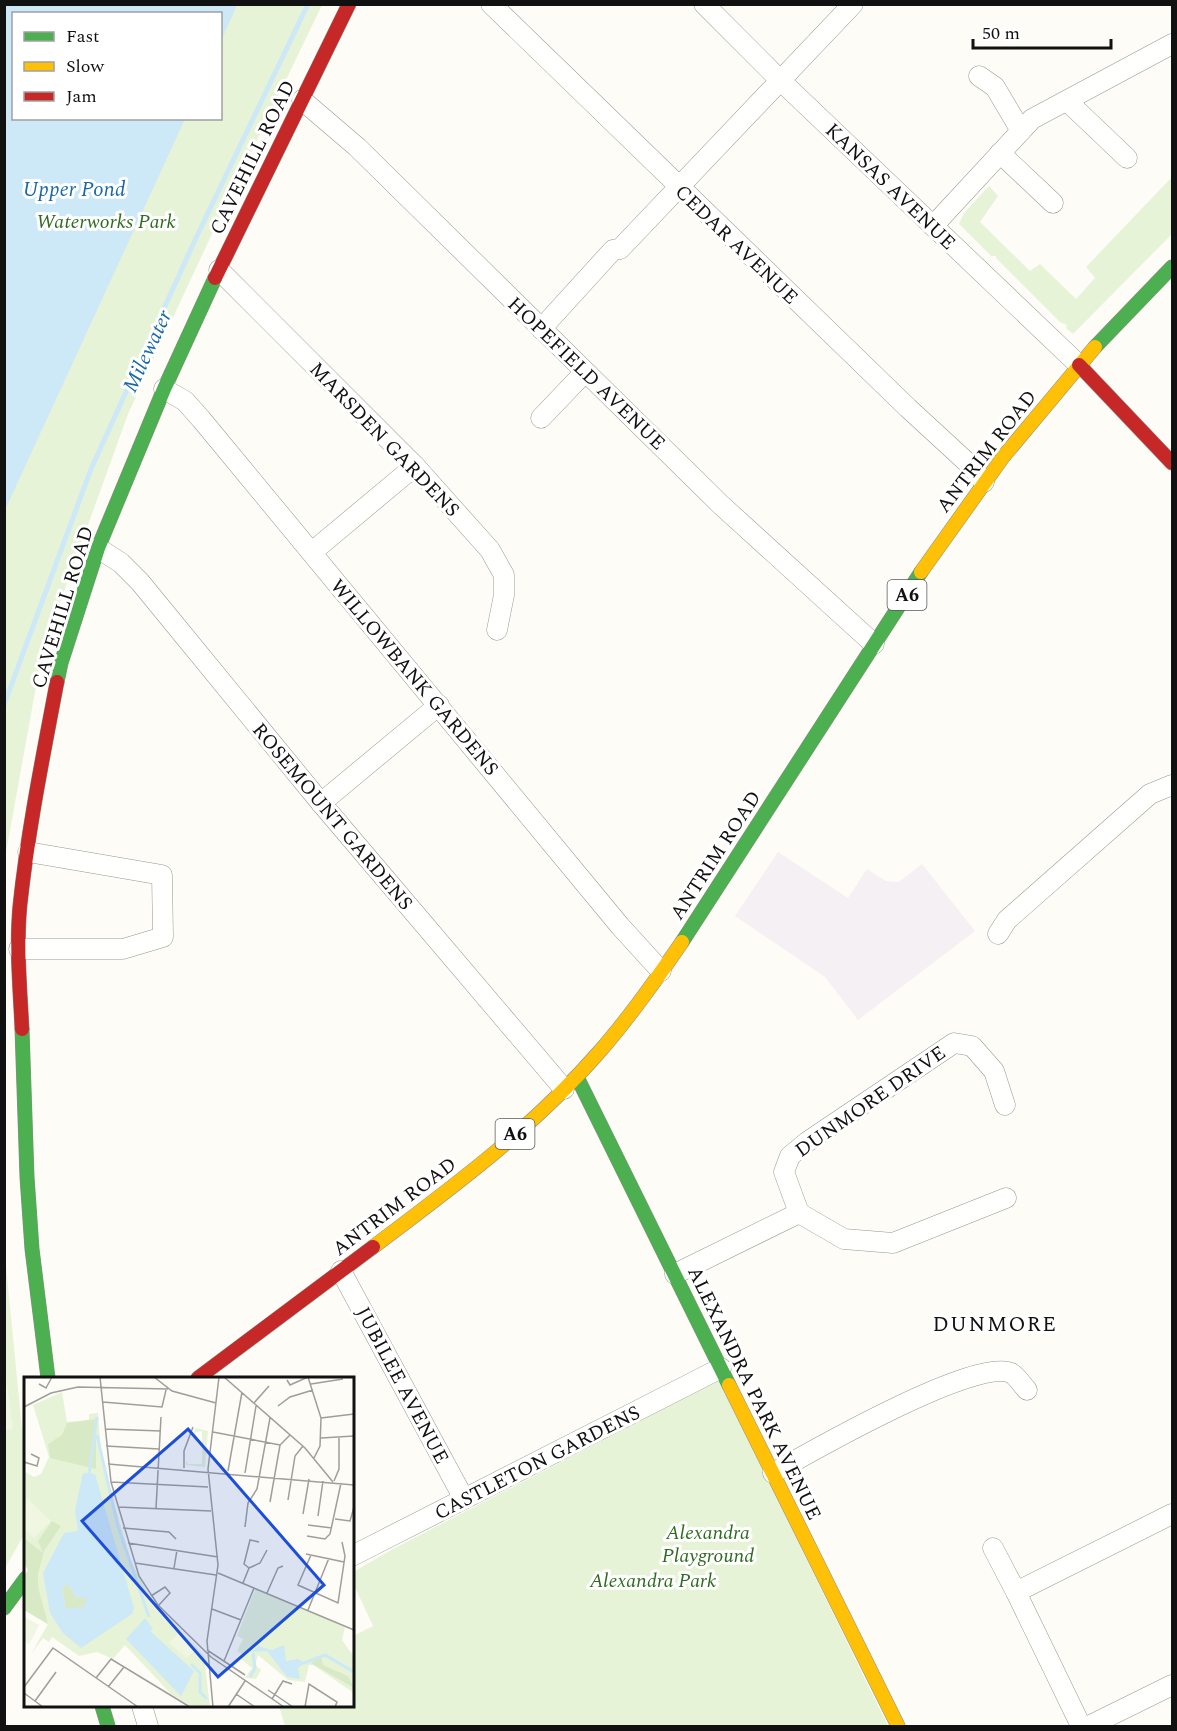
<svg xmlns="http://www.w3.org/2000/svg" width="1177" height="1731" viewBox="0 0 1177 1731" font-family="Spectral,serif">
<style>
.industrial{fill:#f5f0f3}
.green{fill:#e7f3d7;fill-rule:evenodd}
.pitch{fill:#f0f6e1}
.water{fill:#cde8f7}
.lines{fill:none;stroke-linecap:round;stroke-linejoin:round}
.stream{stroke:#cde8f7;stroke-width:5}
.street-casing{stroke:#979795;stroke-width:21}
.fast-casing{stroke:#8e8d8b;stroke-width:15}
.slow-casing{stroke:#8e8d8b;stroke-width:15}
.jam-casing{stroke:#8e8d8b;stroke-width:15}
.street{stroke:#fffffe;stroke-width:20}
.fast{stroke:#4caf50;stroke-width:14}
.slow{stroke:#ffc107;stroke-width:14}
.jam{stroke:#c62828;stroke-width:14}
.labels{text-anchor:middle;stroke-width:6;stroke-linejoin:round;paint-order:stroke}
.shield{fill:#fff;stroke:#585858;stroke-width:1.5}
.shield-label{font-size:18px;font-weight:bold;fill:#111}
.street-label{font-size:20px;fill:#111;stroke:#fff}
.park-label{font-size:20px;font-style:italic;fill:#2f6b1f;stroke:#fff}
.water-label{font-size:21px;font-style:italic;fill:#1768a6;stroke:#fff}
.neighbourhood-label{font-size:21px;letter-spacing:1.5px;fill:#111;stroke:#fff}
.inset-river{fill:none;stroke:#cde8f7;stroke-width:3}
.inset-road{fill:none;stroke:#9f9e9b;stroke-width:1.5}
.view{fill:#1d4ed8;fill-opacity:0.15;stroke:#1d4ed8;stroke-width:3}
.inset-edge{fill:none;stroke:#111;stroke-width:3}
</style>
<rect width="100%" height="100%" fill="#fdfcf7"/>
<polygon class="industrial" points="778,852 848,898 867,869 886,881 899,882 922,864 975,931 858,1020 825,977 735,916"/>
<g class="green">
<path d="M 5,5 L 322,5 L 218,221 L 128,414 L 54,619 L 41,659 L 5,858 ZM 14,14 L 220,14 L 220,118 L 14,118 Z"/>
<polygon points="1172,177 1172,234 1073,334 1066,328 1067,325 1060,322 996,258 996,256 991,256 959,224 964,213 989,186 998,196 980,222 1030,271 1040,264 1076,299 1095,278 1086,267"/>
<polygon points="4,1245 26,1470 25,1533 5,1568"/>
<polygon points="719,1380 888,1726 285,1726 279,1706 352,1706 353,1636 373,1626 353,1583 353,1572 393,1549"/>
</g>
<polygon class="pitch" points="4,1363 13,1429 5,1430 4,1430"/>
<polygon class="water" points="5,4 237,5 221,41 220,14 14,14 14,118 185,119 5,510"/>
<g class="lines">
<polyline class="stream" points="4,705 91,469 196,238 308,4"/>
<defs>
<g id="street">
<polyline points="491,4 908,408 971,466 984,482"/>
<polyline points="704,4 781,81 1079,365"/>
<polyline points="979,76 995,87 1021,131"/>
<polyline points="302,100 357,147 720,504 874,644"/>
<polyline points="1067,101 1127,158"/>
<polyline points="1000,153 1053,203"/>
<polyline points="933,226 1032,119 1172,44"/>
<polyline points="219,270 415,466 490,550 504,575 504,595 497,630"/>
<polyline points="541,329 613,250 620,249 853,4"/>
<polyline points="164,389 185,401 201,419 620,926 661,971"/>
<polyline points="541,418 585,372"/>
<polyline points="98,548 121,563 140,582 321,803 564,1089"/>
<polyline points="312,552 415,466"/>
<polyline points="321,803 439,705"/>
<polyline points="998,934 1007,920 1150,794 1172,785"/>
<polyline points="19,949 123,949 163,937 162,875 28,852"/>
<polyline points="799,1213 844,1239 893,1243 1006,1198"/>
<polyline points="341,1271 464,1499"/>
<polyline points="675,1274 799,1213 784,1172 790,1156 807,1142 954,1043 972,1046 994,1071 1005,1105"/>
<path d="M 773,1473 C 810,1452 976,1357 1011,1373 C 1017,1376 1022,1385 1027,1390"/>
<polyline points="993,1548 1016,1592"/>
<polyline points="352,1556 721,1368"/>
<polyline points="142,1706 148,1726"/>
<polyline points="1081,1726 1016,1592 1172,1514"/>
<polyline points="1089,1726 1172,1685"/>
</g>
<g id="fast">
<polyline points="1095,347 1172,267"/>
<polyline points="57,682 61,663 98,548 164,389 215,278"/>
<polyline points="682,942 921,572"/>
<polyline points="22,1029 27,1177 32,1249 48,1378"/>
<polyline points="577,1077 729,1385"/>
<polyline points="4,1608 26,1578"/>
<polyline points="102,1706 108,1726"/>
</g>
<g id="slow">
<polyline points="921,572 1003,457 1095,347"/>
<path d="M 373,1247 C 453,1187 534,1127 600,1051 C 630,1017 656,980 682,942"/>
<polyline points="729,1385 898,1726"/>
</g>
<g id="jam">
<polyline points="215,278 349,4"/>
<polyline points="1079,365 1172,463"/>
<path d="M 22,1029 C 20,988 16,946 20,905 C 28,830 43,756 57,682"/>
<polyline points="198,1378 373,1247"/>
</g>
</defs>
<use href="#street" class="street-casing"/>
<use href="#fast" class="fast-casing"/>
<use href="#slow" class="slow-casing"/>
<use href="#jam" class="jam-casing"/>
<use href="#street" class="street"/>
<use href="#fast" class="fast"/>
<use href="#slow" class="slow"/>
<use href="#jam" class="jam"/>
</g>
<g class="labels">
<g class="shield">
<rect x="887.5" y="580" width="39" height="30" rx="4.5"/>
<rect x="495.5" y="1119" width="39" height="30" rx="4.5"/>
</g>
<g class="shield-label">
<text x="907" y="601">A6</text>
<text x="515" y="1140">A6</text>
</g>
<g class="street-label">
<text transform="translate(252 157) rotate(-64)" y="7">CAVEHILL ROAD</text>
<text transform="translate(891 186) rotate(44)" y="7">KANSAS AVENUE</text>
<text transform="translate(737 244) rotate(44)" y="7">CEDAR AVENUE</text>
<text transform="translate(587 373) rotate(44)" y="7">HOPEFIELD AVENUE</text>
<text transform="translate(385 439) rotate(46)" y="7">MARSDEN GARDENS</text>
<text transform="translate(986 451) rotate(-52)" y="7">ANTRIM ROAD</text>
<text transform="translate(62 607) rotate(-73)" y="7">CAVEHILL ROAD</text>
<text transform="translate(415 677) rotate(50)" y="7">WILLOWBANK GARDENS</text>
<text transform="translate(333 816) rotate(50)" y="7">ROSEMOUNT GARDENS</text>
<text transform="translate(715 855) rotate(-57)" y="7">ANTRIM ROAD</text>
<text transform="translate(870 1101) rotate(-35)" y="7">DUNMORE DRIVE</text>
<text transform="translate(394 1206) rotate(-37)" y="7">ANTRIM ROAD</text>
<text transform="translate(403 1385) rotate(62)" y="7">JUBILEE AVENUE</text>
<text transform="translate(755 1393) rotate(64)" y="7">ALEXANDRA PARK AVENUE</text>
<text transform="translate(537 1462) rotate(-27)" y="7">CASTLETON GARDENS</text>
</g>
<g class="park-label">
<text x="106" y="228">Waterworks Park</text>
<text x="708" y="1539">Alexandra<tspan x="708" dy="23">Playground</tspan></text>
<text x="653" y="1587">Alexandra Park</text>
</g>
<g class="water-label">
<text x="74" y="196">Upper Pond</text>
<text transform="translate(147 351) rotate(-65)" y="7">Milewater</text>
</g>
<g class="neighbourhood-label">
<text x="995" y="1331">DUNMORE</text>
</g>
</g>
<g transform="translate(24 1377)">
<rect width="330" height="330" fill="#fdfcf7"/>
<path d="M 38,15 L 43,45 L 65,43 L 65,37 L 74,36 L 78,84 L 107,184 L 128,225 L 180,279 L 186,330 L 169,330 L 147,317 L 101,268 L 89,282 L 73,275 L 55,279 L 28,260 L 25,265 L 19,261 L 7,277 L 24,247 L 0,233 L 0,200 L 4,193 L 0,186 L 0,94 L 10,100 L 17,97 L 25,80 L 9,28 ZM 171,51 L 184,54 L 181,90 L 162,88 L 162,83 L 164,87 L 178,87 L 178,54 L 170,56 ZM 231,212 L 321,250 L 318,263 L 330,280 L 330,316 L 289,288 L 285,288 L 281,305 L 264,303 L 234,278 L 231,288 L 237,293 L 232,302 L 221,301 L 228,291 L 217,282 L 219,278 L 213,274 L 219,262 L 213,259 Z" fill="#e7f3d7"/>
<path d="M 72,42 L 72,92 L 26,81 L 24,67 L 38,58 L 43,46 ZM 28,144 L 37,149 L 20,174 L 14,197 L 14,210 L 24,247 L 0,233 L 0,200 L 4,193 L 0,186 L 0,161 L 19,176 L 14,164 ZM 43,206 L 52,220 L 63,222 L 61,230 L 42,232 L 38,210 ZM 297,280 L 299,288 L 324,299 L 330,311 L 287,286 Z" fill="#d8eac5"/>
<path d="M 2,120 L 27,144 L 10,161 L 0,151 ZM 0,240 L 15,248 L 5,267 L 0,265 ZM 154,257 L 171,272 L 163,281 L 145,266 Z" fill="#f0f6e1"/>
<path d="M 59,96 L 71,97 L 110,231 L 108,237 L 57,271 L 39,256 L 26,236 L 19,196 L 40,156 L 54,154 L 51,133 ZM 43,206 L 52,220 L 63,222 L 60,230 L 42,232 L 38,212 ZM 121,241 L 129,252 L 126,254 L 170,294 L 157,319 L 102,262 ZM 260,268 L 262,284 L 274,282 L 281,286 L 274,291 L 276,302 L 263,300 L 243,274 L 228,275 L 234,269 L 248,273 Z" fill="#cde8f7" fill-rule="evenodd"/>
<path class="inset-river" d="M 73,58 L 94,150 L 125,240M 65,97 L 73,40M 280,286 L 301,278 L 330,295M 167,287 L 176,296 L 176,315 L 183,322M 226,300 L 231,291 L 229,276"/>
<path class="inset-road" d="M 76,0 L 87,105 L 115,199 L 134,228 L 187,280 L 260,330M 130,0 L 148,14 L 192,26M 200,0 L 281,71 L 309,105M 284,0 L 297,41 L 296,69 L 290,81M 263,3 L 266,8 L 284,0M 15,7 L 22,11 L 28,0M 287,7 L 319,2M 79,25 L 138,30 L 142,13M 230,26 L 245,9M 254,29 L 266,20 L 289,13M 0,30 L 27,16 L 54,10 L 144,12M 297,41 L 330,37M 81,52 L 137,54M 189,55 L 256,68M 297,61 L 330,59M 82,69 L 135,72M 0,85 L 13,89 L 15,81 L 7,77M 84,87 L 330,108M 160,91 L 160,74 L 169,50M 204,94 L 218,15M 221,96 L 232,29M 310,104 L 315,92 L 315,60M 87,105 L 184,110M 264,123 L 271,79 L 279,69M 246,125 L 256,68 L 266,58M 94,130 L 187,134M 132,131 L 137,40M 279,137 L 285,102M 294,139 L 299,104M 311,142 L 326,144 L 330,130M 284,148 L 308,151M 221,150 L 224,126 L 233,112 L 246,41M 99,151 L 145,155 L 152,162M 283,159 L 301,162 L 306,157 L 317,106M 104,166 L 194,180M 282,177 L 320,185M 287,178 L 274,208 L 314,226 L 321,179 L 318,165M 111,186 L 192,198M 150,191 L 153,173M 225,191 L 236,186 L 243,173M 194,196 L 330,253M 219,206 L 225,191 L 220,187 L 226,163 L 235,165M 243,216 L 254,191 L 259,189M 127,219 L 141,210 L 146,216 L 135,228M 188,232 L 217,243M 284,233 L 305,181M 183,273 L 221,298M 200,284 L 230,211M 72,301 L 87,282 L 166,330M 0,310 L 29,271 L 114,330M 84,310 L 100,290M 244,313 L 269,330M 0,316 L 19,330M 212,317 L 231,330M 248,322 L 259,304 L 268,307M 11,324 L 32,295M 189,330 L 183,264 L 194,188 L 184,92 L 195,0M 204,330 L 221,304M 281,330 L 285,307 L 313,325 L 311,330"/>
<path class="view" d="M 164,52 L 300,208 L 194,300 L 58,144 Z"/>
<rect width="330" height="330" class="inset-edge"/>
</g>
<rect width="1177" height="1731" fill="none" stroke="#111111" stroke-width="12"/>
<rect x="12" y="12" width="210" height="108" fill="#ffffff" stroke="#a0a0a0" stroke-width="1.5"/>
<rect x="24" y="32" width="30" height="9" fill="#4caf50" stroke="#a0a0a0" stroke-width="1.5"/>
<text x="66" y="42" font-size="18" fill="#111111">Fast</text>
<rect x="24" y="62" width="30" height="9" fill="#ffc107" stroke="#a0a0a0" stroke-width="1.5"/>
<text x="66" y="72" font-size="18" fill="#111111">Slow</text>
<rect x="24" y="92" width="30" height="9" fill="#c62828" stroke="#a0a0a0" stroke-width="1.5"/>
<text x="66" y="102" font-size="18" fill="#111111">Jam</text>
<path d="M973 39v9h138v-9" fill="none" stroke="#111111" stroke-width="3"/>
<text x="982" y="39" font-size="18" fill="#111111" stroke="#ffffff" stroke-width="4.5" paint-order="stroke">50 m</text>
</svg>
